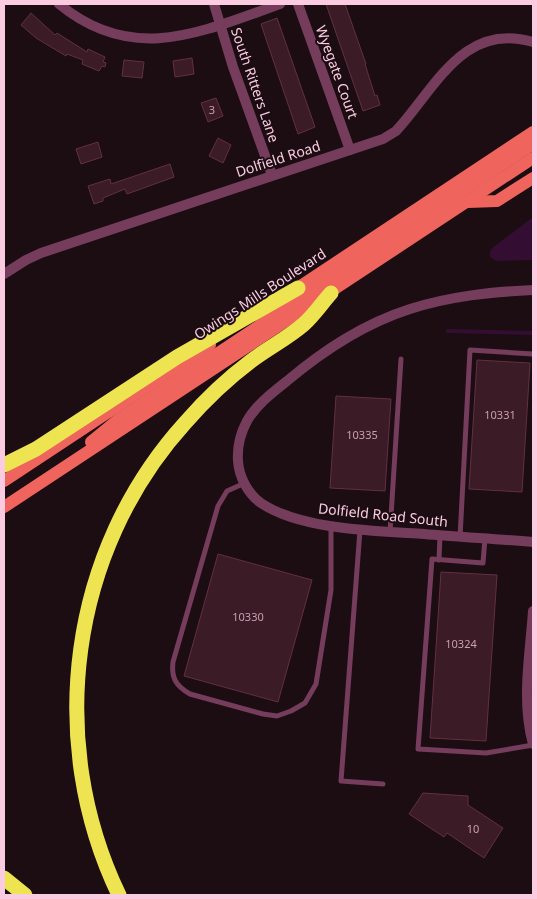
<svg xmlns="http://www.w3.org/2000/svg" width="537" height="899" viewBox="0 0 537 899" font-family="'Noto Sans',sans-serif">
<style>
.water{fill:#340d32}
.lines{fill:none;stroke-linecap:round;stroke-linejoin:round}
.stream{stroke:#340d32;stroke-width:4}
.building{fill:#3a1b26;stroke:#632f43}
.lane{stroke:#753c5b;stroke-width:5}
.street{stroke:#753c5b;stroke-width:10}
.primary{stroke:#ef645d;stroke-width:12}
.highway{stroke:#eee452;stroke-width:15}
.labels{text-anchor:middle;stroke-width:4;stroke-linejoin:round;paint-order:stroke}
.number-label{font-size:11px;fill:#ca9fb2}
.street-label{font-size:14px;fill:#facbe1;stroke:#1b0d12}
</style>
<rect width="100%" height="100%" fill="#1b0d12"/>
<polygon class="water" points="533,217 533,260 496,261 490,257 490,252 492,248"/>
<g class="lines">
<polyline class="stream" points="448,331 533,333"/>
</g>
<g class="building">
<polygon points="326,4 345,4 366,64 365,64 375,96 377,95 380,105 363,111"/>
<polygon points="31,13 55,35 57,33 87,52 88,49 105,57 103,62 106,63 105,67 102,66 99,71 82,64 83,60 67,54 66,56 36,38 21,25"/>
<polygon points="277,18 315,127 298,134 261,24"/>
<polygon points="192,58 194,74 175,77 173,61"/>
<polygon points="124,60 144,62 142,78 122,76"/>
<polygon points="216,98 223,116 208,122 201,103"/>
<polygon points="218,138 231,145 223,163 209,156"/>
<polygon points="98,142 102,157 81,164 76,149"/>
<polygon points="170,164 174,177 127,194 125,189 103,198 103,201 94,204 88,186 110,179 111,184"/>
<polygon points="477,360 530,363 522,492 469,489"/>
<polygon points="336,396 391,399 385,491 330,488"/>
<polygon points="218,554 312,580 278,702 184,676"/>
<polygon points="441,572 497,575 486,741 430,738"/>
<polygon points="423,793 468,796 468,805 503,828 484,858 447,833 444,837 409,814"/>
</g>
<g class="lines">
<g class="lane">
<path d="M 245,483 L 227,491 L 218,506 L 173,662 C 171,678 176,686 190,694 L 263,714 L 277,716 L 291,711 L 305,703 L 316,684 L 331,590 L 331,526"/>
<polyline points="360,530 341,781 383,784"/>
<polyline points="390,532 401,359"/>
<polyline points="460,537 470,350 533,354"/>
<polyline points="485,538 483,563 432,559 418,749 486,753 533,745"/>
<polyline points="439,560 440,535"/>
</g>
<g class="street">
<path d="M 59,4 C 133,65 201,32 280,4"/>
<polyline points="214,4 233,67 272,175"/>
<polyline points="298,4 350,150"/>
<path d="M 4,274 L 26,260 L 41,253 L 383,139 L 396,131 C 435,89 463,21 533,42"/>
<path d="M 533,290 C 491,292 451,296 410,309 C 363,324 324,350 287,381 C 273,392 256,405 247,421 C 240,434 237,447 238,461 C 239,477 248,494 261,503 C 301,530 376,531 424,534 C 460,537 497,539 533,542"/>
<path d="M 533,611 C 530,655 521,701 533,744"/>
</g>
<g class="primary">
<polyline points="468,202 497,201 533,178"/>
<polyline points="290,293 533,132"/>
<polyline points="91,442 119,419 533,144"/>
<polyline points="4,481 210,345"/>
<polyline points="4,507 533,158"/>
</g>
<g class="highway">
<polyline points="4,465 36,449 177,357 298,288"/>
<polyline points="4,878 25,895"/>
<path d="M 119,895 C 45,741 69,551 185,423 C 205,400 227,379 251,361 C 268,348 288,338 304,324 C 314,315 322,303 331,293"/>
</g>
</g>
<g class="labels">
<g class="number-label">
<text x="212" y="114">3</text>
<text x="500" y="419">10331</text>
<text x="362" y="439">10335</text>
<text x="248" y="621">10330</text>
<text x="461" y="648">10324</text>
<text x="473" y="833">10</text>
</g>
<g class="street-label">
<text transform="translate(337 72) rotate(70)" y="5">Wyegate Court</text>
<text transform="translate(255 85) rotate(71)" y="5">South Ritters Lane</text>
<text transform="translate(278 159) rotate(-18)" y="5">Dolfield Road</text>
<text transform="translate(260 294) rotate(-33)" y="5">Owings Mills Boulevard</text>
<text transform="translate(383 515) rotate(6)" y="5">Dolfield Road South</text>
</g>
</g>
<rect width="537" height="899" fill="none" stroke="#facbe1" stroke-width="10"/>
</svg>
